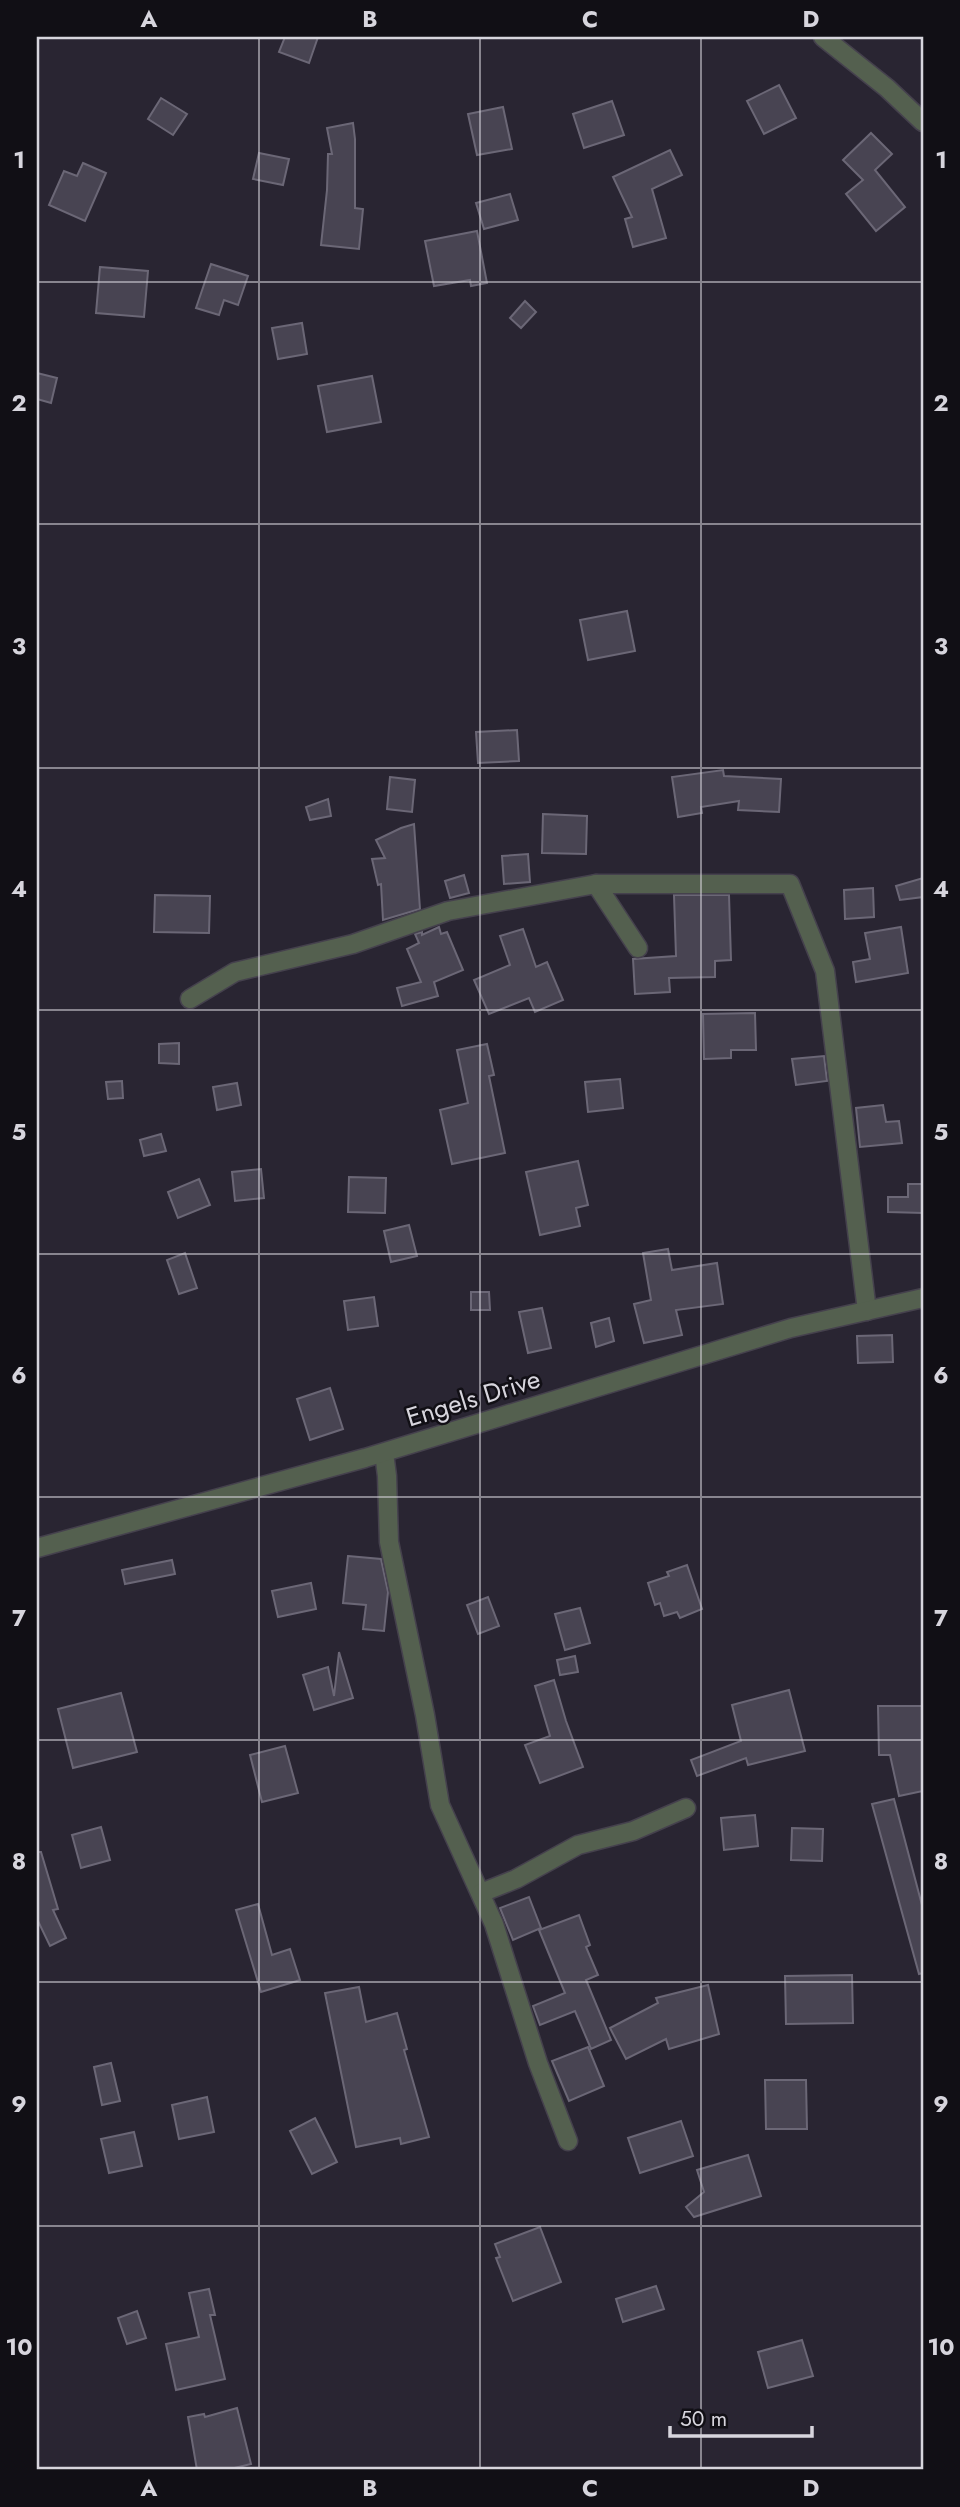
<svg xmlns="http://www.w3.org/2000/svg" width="960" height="2507" viewBox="0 0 960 2507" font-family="Jost,sans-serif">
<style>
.building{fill:#484452;stroke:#6b6776;stroke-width:2}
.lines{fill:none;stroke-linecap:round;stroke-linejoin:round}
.minor-casing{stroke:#45414d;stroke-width:21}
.minor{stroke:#54604f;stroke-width:18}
.grid{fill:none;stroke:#d7d5dd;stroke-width:2;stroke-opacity:0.55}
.labels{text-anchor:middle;stroke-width:5;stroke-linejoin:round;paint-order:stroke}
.street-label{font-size:26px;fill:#d7d5dd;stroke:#110f15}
.neatline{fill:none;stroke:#d7d5dd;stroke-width:2.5}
.grid-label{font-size:23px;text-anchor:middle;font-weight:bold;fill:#d7d5dd}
</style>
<rect width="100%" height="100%" fill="#292532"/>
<g class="building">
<polygon points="285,37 318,37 309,63 279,52"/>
<polygon points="779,85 796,118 764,134 747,101"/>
<polygon points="161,98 187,114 173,135 148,119"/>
<polygon points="612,101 624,135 584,148 573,114"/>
<polygon points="503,107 512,149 477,155 468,114"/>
<polygon points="353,123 355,139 355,208 363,209 359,249 321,245 327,190 328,154 332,154 327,128"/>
<polygon points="871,133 892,154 875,170 905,207 876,231 846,194 863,180 843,160"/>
<polygon points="670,150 682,175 652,189 666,238 633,247 625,219 632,217 613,177"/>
<polygon points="259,153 289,159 283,185 253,179"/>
<polygon points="83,163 106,173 85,221 49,205 64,171 77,176"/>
<polygon points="510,194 518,220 484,229 476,203"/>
<polygon points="477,231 487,283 471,286 470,280 434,286 425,241"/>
<polygon points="211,264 248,276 238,305 224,300 219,315 196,308"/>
<polygon points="100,267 148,271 144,317 96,313"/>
<polygon points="525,301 536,312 521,328 510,318"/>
<polygon points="302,323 307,354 278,359 272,328"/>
<polygon points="37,373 57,378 51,403 37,399"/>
<polygon points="372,376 381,422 327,432 318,386"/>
<polygon points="627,611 635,651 588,660 580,620"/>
<polygon points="517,730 519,761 478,763 476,732"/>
<polygon points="723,770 724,776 781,779 779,812 738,810 739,801 701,807 702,813 678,817 672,777"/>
<polygon points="390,777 415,780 412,812 387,809"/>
<polygon points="328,799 331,816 310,820 306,807"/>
<polygon points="543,814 587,816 586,854 542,853"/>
<polygon points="414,824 420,909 383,920 381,884 378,885 372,859 385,858 376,840 401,828"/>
<polygon points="528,854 530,882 504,884 502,856"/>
<polygon points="464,875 469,893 450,898 445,881"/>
<polygon points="923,878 923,897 900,900 896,886"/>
<polygon points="873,888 874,917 845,919 844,890"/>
<polygon points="155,895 210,896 209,933 154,932"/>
<polygon points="674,895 729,895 731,960 715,961 715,977 669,978 670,992 635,994 633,959 676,956"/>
<polygon points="439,927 441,934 447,932 463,970 434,982 438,996 402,1006 397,988 421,982 407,949 419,943 415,934 422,932 422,935"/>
<polygon points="901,927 908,973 856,982 853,962 870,959 865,933"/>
<polygon points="523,929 536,967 547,962 563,1000 535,1012 529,998 489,1014 474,980 510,965 500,936"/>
<polygon points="755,1013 756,1050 731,1050 731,1058 704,1059 703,1014"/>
<polygon points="179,1043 179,1064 159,1063 159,1044"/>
<polygon points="487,1044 494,1075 489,1076 505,1153 452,1164 440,1110 468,1103 457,1050"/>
<polygon points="824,1056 827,1081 796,1085 792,1059"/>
<polygon points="620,1079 623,1108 588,1112 585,1082"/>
<polygon points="122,1081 123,1098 108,1099 106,1082"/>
<polygon points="237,1083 241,1105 217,1110 213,1087"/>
<polygon points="883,1105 886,1122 899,1121 902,1143 860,1147 856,1108"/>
<polygon points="161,1134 166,1151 144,1156 140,1140"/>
<polygon points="578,1161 588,1205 576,1208 580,1226 540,1235 526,1172"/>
<polygon points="261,1169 264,1198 235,1201 232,1172"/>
<polygon points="349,1177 386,1178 385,1213 348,1212"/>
<polygon points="199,1179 210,1205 178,1218 168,1192"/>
<polygon points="908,1184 923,1184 923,1213 888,1212 888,1197 908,1197"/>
<polygon points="409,1225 417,1256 391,1262 384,1231"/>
<polygon points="668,1249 672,1270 717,1263 723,1304 676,1310 682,1335 644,1343 634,1304 651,1300 643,1253"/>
<polygon points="185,1253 197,1288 179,1294 167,1260"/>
<polygon points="471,1292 489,1292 490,1310 471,1310"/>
<polygon points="374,1297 378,1326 348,1330 344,1301"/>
<polygon points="542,1308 551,1348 528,1353 519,1312"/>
<polygon points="609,1318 614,1341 596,1347 591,1323"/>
<polygon points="892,1335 893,1362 858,1363 857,1336"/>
<polygon points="330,1388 343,1429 310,1440 297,1399"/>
<polygon points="348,1556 381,1559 388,1592 384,1631 363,1629 366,1605 343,1603"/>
<polygon points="172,1560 175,1574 125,1584 122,1570"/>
<polygon points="687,1565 702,1609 680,1618 677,1612 664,1616 660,1603 655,1605 648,1583 669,1576 667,1572"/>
<polygon points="311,1583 316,1609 278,1617 272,1591"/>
<polygon points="488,1597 499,1626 478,1634 467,1605"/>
<polygon points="580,1608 590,1643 565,1650 555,1614"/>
<polygon points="339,1652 353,1698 314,1710 303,1675 328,1667 334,1696"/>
<polygon points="575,1656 578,1672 560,1675 557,1660"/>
<polygon points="554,1680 566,1721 583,1767 540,1783 525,1745 550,1736 535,1686"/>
<polygon points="789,1690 805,1751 748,1765 746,1758 697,1776 691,1760 741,1741 732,1705"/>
<polygon points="121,1693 137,1752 73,1768 58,1709"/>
<polygon points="878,1706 922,1706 923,1791 899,1796 890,1755 879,1755"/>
<polygon points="285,1746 298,1793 262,1802 250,1755"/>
<polygon points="894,1799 923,1909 923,1973 919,1974 872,1804"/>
<polygon points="755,1815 758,1846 724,1850 721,1818"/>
<polygon points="101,1827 110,1860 81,1868 72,1835"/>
<polygon points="792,1828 823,1829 822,1861 791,1860"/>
<polygon points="37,1852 41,1852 58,1909 53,1910 66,1938 50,1946 37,1919"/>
<polygon points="529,1897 541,1928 513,1940 500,1908"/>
<polygon points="258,1904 272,1955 290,1949 300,1980 261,1992 236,1910"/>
<polygon points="579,1915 590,1945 586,1947 598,1975 586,1980 611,2040 591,2049 575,2011 540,2025 533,2006 565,1993 539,1930"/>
<polygon points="852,1975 853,2023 786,2024 785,1976"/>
<polygon points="708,1985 719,2034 669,2049 666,2039 626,2059 610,2028 658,2003 656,1998"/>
<polygon points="359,1987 366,2022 397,2013 407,2049 404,2050 429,2137 401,2144 400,2138 356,2147 325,1993"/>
<polygon points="588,2047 604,2086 569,2101 552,2061"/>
<polygon points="111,2063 120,2101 102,2105 94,2067"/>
<polygon points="765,2080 806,2080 807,2129 766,2129"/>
<polygon points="207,2097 214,2132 179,2139 172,2105"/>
<polygon points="315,2118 337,2162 312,2174 290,2131"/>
<polygon points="681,2121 693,2156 640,2173 628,2138"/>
<polygon points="134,2132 142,2166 109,2173 101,2139"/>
<polygon points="748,2155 761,2196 694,2217 686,2207 704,2192 697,2170"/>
<polygon points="540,2227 561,2282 513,2301 496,2258 500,2257 495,2244"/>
<polygon points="656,2286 664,2309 623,2322 616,2299"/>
<polygon points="209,2289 215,2315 210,2315 225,2379 176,2390 166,2344 199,2337 189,2293"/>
<polygon points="137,2311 146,2338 127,2344 118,2318"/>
<polygon points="802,2340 813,2376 768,2388 758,2352"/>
<polygon points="237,2408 251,2464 226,2470 197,2470 188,2417 204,2414 205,2417"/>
</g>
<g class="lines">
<defs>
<g id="minor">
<polyline points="823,37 887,88 923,122"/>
<polyline points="596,884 638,948"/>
<polyline points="190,999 235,972 353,944 448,911 596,884 790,884 825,971 867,1311"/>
<polyline points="384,1453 387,1476 389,1542 425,1715 440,1805 494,1924 538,2063 568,2141"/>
<polyline points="37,1548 365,1458 791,1328 923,1298"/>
<polyline points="481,1893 516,1879 578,1845 633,1831 686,1808"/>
</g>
</defs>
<use href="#minor" class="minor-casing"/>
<use href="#minor" class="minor"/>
</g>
<path class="grid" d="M 259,37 L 259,2470M 480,37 L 480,2470M 701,37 L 701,2470M 37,282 L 923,282M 37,524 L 923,524M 37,768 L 923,768M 37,1010 L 923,1010M 37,1254 L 923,1254M 37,1497 L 923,1497M 37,1740 L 923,1740M 37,1982 L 923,1982M 37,2226 L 923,2226"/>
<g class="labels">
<g class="street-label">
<text transform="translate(473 1398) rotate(-17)" y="9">Engels Drive</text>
</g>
</g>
<rect width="960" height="2507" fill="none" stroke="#110f15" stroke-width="77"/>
<path d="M670 2426v10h142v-10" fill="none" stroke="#d7d5dd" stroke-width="3.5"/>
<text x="680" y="2426" font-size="21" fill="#d7d5dd" stroke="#110f15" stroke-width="5" paint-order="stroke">50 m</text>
<rect x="38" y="38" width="884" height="2430" class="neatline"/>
<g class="grid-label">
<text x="149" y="27">A</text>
<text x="370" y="27">B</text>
<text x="590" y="27">C</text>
<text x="811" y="27">D</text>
<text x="19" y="168">1</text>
<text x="941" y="168">1</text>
<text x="19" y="411">2</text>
<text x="941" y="411">2</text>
<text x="19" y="654">3</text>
<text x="941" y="654">3</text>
<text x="19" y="897">4</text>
<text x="941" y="897">4</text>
<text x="19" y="1140">5</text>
<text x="941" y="1140">5</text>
<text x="19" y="1383">6</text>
<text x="941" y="1383">6</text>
<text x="19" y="1626">7</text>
<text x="941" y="1626">7</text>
<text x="19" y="1869">8</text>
<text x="941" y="1869">8</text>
<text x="19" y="2112">9</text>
<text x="941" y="2112">9</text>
<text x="19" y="2355">10</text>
<text x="941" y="2355">10</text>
<text x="149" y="2496">A</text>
<text x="370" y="2496">B</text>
<text x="590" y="2496">C</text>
<text x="811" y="2496">D</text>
</g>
</svg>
